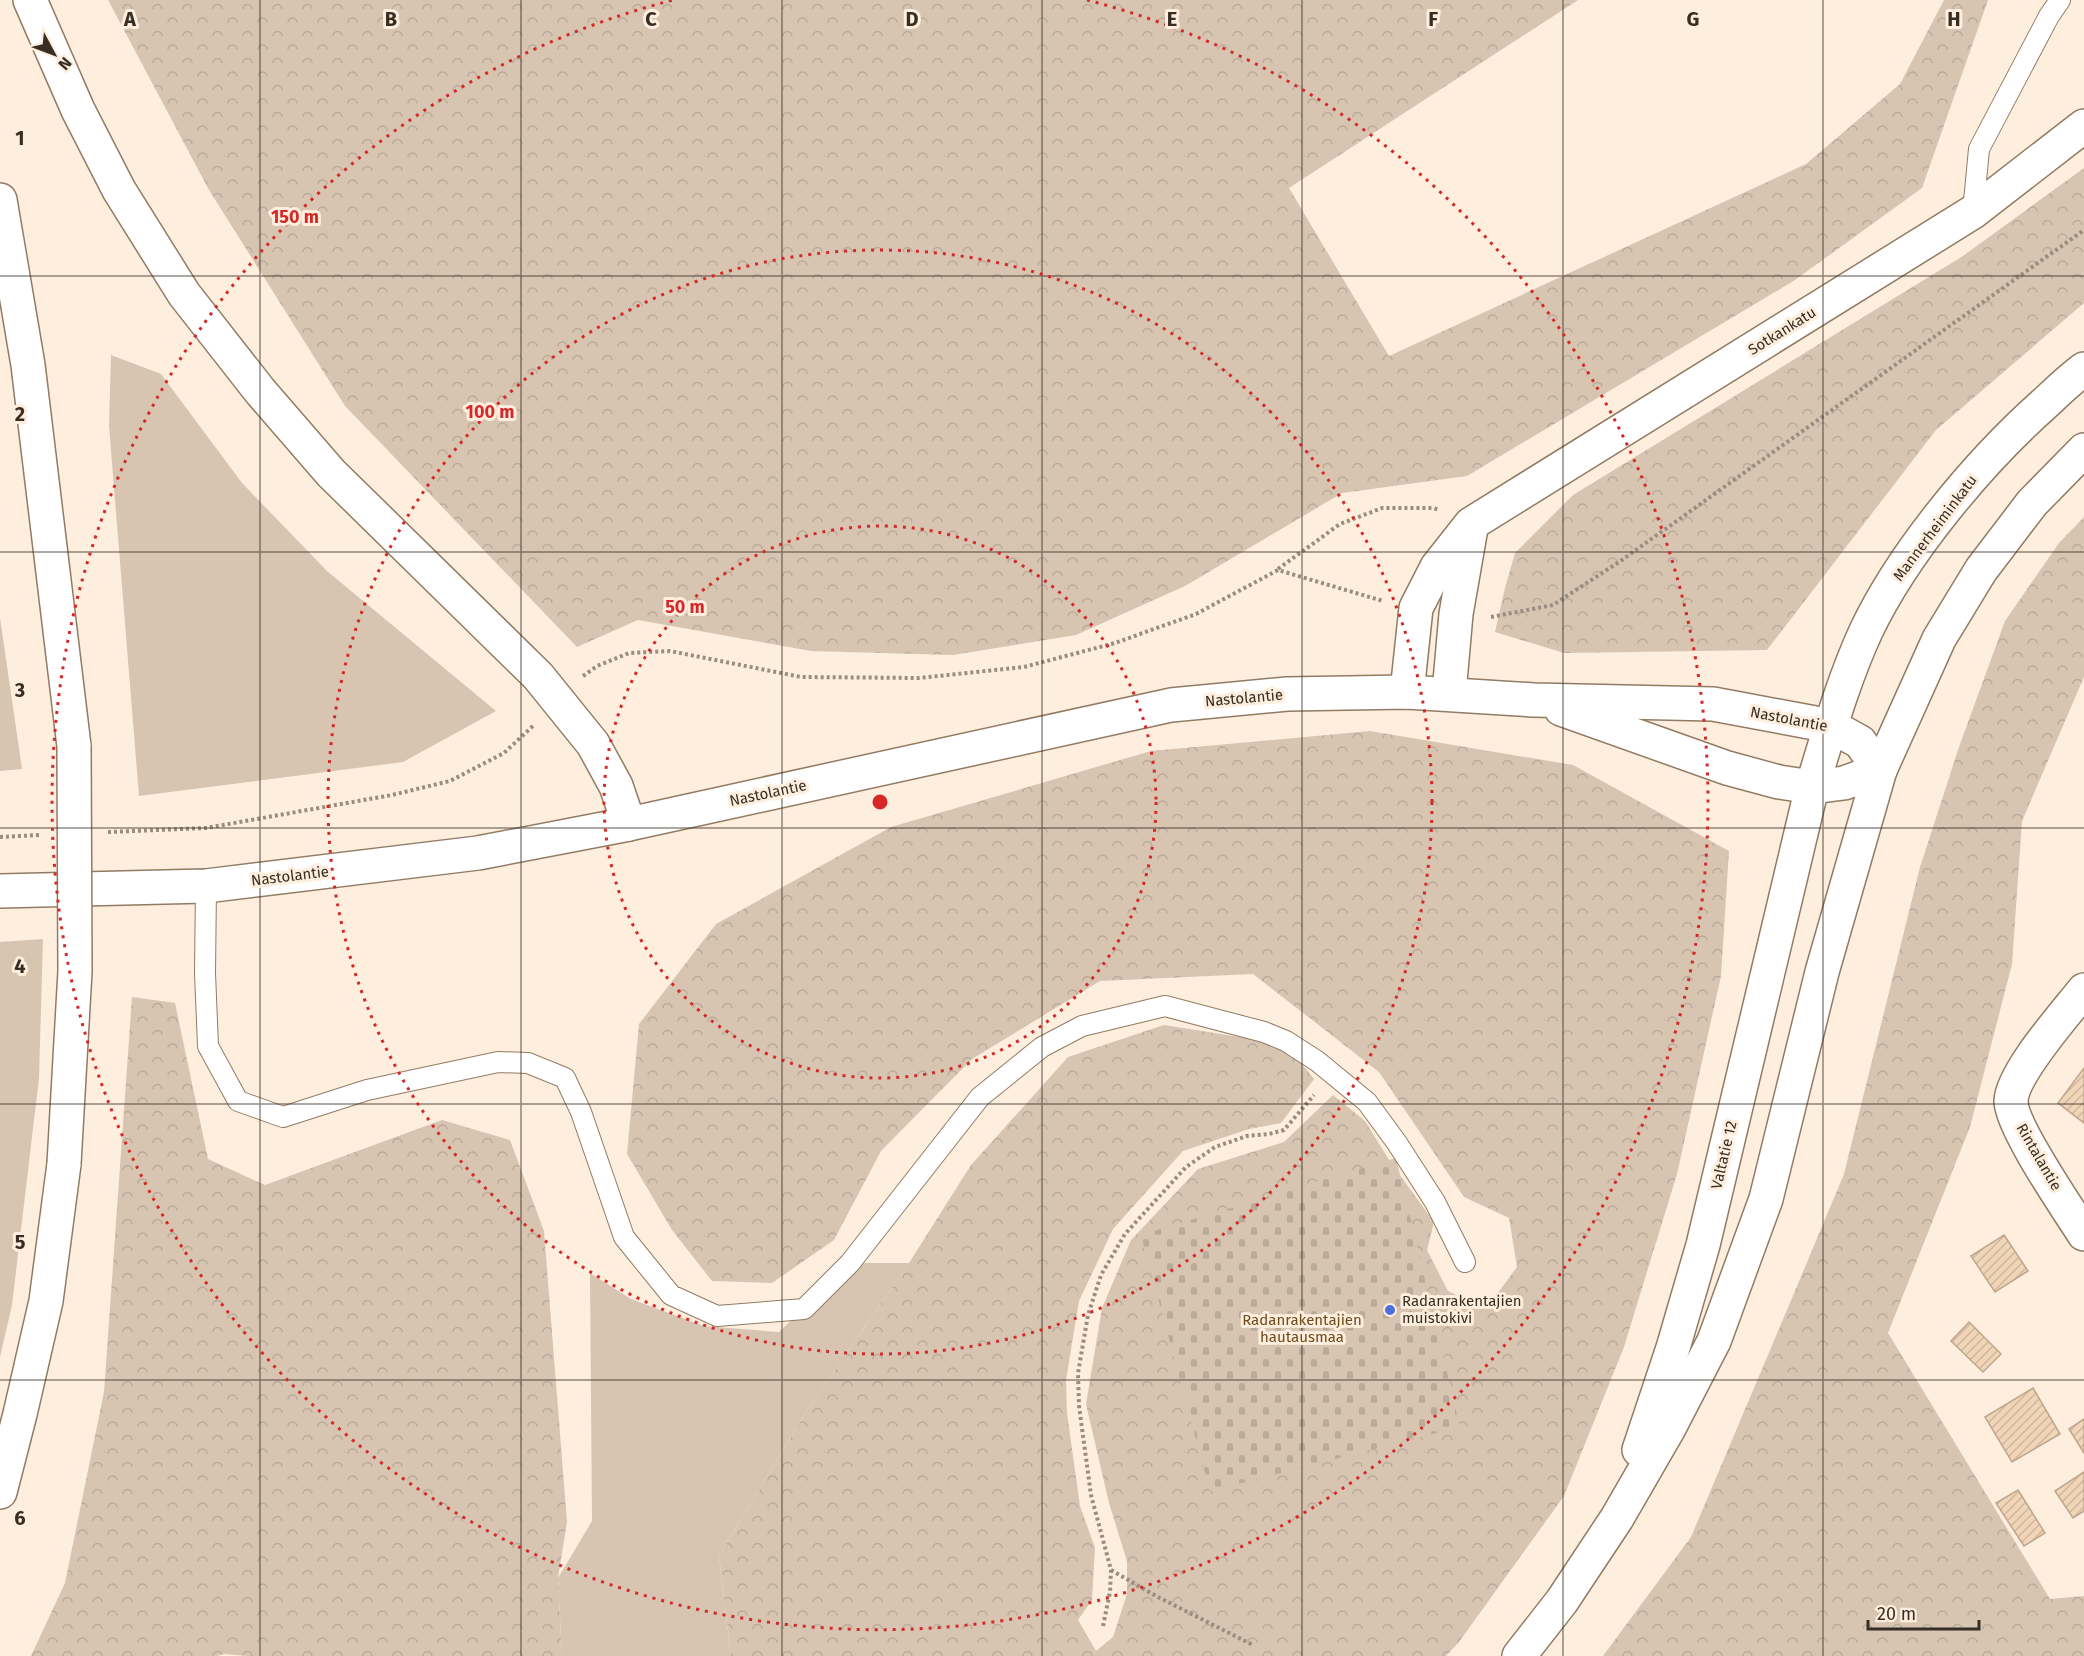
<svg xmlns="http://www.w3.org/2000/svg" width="2084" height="1656" viewBox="0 0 2084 1656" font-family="'Fira Sans',sans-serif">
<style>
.grass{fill:#d7c5b2}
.forest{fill:url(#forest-crowns)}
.cemetery{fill:url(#cemetery-stones)}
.building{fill:url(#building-hatch);stroke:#bfa68c;stroke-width:1.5}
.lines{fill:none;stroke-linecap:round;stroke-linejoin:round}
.lane-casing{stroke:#927b63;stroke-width:22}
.street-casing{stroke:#927b63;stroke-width:36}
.primary-casing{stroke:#927b63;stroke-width:36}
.highway-casing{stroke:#927b63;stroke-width:36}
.path{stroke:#9a8d7f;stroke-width:4;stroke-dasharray:3 3;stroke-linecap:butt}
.lane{stroke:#fff;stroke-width:20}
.street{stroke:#fff;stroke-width:33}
.primary{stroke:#fff;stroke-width:33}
.highway{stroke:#fff;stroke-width:33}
.highway-bridge-casing{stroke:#927b63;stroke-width:36;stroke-linecap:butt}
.highway-bridge{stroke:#fff;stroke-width:33}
.grid{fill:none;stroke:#372d22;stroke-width:1.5;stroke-opacity:0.55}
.ring{fill:none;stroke:#d62828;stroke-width:3;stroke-dasharray:3 6}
.poi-dot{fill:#4b6ee1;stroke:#feeede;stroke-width:2}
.labels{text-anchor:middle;stroke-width:6;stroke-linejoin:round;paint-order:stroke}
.street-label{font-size:15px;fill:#372d22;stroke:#feeede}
.poi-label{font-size:15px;fill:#372d22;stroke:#feeede;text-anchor:start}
.park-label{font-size:15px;fill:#704a1b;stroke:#feeede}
.grid-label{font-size:20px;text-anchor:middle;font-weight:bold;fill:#372d22;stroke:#feeede;stroke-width:6;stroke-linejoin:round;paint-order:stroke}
.centre{fill:#d62828;stroke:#feeede;stroke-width:3}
.ring-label{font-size:18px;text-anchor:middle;font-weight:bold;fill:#d62828;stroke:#feeede;stroke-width:6;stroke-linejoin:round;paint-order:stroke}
</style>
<defs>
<pattern id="forest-crowns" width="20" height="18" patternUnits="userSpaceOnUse" patternTransform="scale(1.5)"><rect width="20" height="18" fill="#d7c5b2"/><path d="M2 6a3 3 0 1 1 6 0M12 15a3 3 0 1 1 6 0" fill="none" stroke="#b9aa99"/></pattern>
<pattern id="cemetery-stones" width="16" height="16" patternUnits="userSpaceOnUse" patternTransform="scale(1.5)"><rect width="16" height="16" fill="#d7c5b2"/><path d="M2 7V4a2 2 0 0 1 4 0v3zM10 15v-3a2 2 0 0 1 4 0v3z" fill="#b9aa99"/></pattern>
<pattern id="building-hatch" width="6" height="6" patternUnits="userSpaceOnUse" patternTransform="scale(1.5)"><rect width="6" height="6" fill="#f1d5b7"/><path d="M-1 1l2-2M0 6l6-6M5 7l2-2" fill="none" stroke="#cfb79d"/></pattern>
</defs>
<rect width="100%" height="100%" fill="#feeede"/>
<g class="grass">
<polygon points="111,355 161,374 242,483 327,571 496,711 403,762 139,796 109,426"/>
<polygon points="0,618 22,769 0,771"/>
<polygon points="43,939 39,1078 12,1305 0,1357 0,942"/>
<polygon points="850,1263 909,1263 810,1406 719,1556 731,1656 562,1656 558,1578 592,1521 590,1273 631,1299 704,1326 779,1332"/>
</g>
<g class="forest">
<polygon points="108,0 1578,0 1289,188 1389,356 1806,164 1900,84 1944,0 1988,0 1922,188 1795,280 1467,476 1342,493 1185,586 1076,635 953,655 811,651 638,620 577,647 345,406 209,190"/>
<polygon points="2084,168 2084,303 1936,430 1767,650 1564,653 1495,632 1505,588 1515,553 1573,495 1963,256"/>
<polygon points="2084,517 2084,677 2022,821 2012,964 1970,1127 1888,1333 2050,1599 2084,1596 2084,1656 1603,1656 1691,1537 1787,1310 1844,1174 1920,867 1959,747 2005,621 2059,543"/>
<polygon points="1370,731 1573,765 1729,851 1721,976 1677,1174 1624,1347 1564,1496 1459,1642 1446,1656 731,1656 719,1556 810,1406 909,1263 971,1165 1068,1057 1164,1025 1259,1040 1297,1058 1314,1079 1281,1123 1249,1129 1183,1151 1113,1229 1079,1301 1066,1380 1067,1413 1080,1506 1095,1548 1092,1600 1078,1620 1096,1651 1113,1637 1127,1594 1127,1561 1109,1503 1086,1404 1102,1308 1131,1240 1198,1169 1284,1142 1333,1095 1365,1121 1391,1163 1434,1222 1427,1250 1448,1291 1486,1309 1517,1267 1509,1218 1464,1197 1379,1072 1253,974 1100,981 972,1059 881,1151 834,1240 772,1283 712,1281 672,1230 627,1154 639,1024 716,924 891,827 1151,751"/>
<polygon points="132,997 175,1003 208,1159 265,1185 442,1120 510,1140 544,1231 567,1522 558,1578 562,1656 247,1656 224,1654 217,1656 31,1656 65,1583 104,1392"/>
</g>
<polygon class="cemetery" points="1396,1158 1460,1427 1210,1491 1141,1235"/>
<g class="building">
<polygon points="2084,1068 2084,1123 2058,1103"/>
<polygon points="2004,1235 2028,1271 1995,1292 1971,1256"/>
<polygon points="1969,1322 2001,1354 1983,1372 1951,1341"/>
<polygon points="2033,1388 2060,1434 2012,1462 1985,1417"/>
<polygon points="2084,1419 2084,1453 2069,1429"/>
<polygon points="2084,1472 2084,1511 2073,1518 2055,1491"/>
<polygon points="2018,1490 2045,1533 2024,1546 1996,1503"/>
</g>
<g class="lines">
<defs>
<g id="lane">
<polyline points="1973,212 1979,149 2049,16 2060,0"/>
<polyline points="206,886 205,973 208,1046 238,1101 283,1117 367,1090 498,1062 528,1063 565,1078 581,1112 624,1237 671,1295 717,1316 804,1309 850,1263 980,1097 1042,1047 1082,1026 1165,1006 1264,1032 1286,1041 1317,1061 1367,1102 1397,1143 1435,1202 1465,1262"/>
</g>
<g id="street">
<polyline points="1407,692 1416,608 1437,567 1471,524 1973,212 2084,126"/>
<polyline points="1449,693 1456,614 1471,528"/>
<path d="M 2084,990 C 2066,1013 2012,1073 2011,1101 C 2011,1126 2068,1209 2084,1234"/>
</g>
<g id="primary">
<polyline points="1561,709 1727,768 1779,782 1812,787 1844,783 1880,770"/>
<polyline points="1880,770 1939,639 1981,570 2032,503 2084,450"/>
<path d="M 1812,787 C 1828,735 1843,681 1866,631 C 1903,553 1978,463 2043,405 C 2056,393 2069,380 2084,369"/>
<polyline points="0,891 206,886 478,853 629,824 1171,705 1287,694 1407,692 1534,700 1713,704 1831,726 1860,742 1880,770"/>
</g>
<g id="highway">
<polyline points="30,0 78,110 119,190 184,294 260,391 331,473 538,676 593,744 616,786 629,824"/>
<polyline points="0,200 28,365 74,746"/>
<polyline points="1639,1450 1673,1348 1703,1245 1812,787"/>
<polyline points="0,1492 20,1414 46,1301 64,1164"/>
<polyline points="1519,1656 1562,1601 1617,1518 1669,1428 1714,1341 1766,1199 1822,972 1880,770"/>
</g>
</defs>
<use href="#lane" class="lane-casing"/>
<use href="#street" class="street-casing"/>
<use href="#primary" class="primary-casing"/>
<use href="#highway" class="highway-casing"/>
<g class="path">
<polyline points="1278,569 1340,524 1382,508 1433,508 1439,510"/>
<polyline points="1491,617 1553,605 1622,560 2084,230"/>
<polyline points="583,676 597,666 629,653 670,651 801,677 919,678 1024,667 1115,643 1196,614 1278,570 1383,601"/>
<polyline points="108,832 206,828 392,795 450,781 504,753 534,725"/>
<polyline points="0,837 40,835"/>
<polyline points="1111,1570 1156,1596 1253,1645"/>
<polyline points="1103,1626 1110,1592 1111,1570 1091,1495 1079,1406 1078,1373 1088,1315 1101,1275 1125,1234 1186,1167 1215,1147 1247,1136 1269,1134 1284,1130 1314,1095"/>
</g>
<use href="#lane" class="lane"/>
<use href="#street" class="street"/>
<use href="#primary" class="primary"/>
<use href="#highway" class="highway"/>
<defs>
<polyline id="highway-bridge" points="64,1164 75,971 74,746"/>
</defs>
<use href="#highway-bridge" class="highway-bridge-casing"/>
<use href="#highway-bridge" class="highway-bridge"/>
</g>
<path class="grid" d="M 260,0 L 260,1656M 521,0 L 521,1656M 782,0 L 782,1656M 1042,0 L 1042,1656M 1302,0 L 1302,1656M 1563,0 L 1563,1656M 1823,0 L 1823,1656M 0,276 L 2084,276M 0,552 L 2084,552M 0,828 L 2084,828M 0,1104 L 2084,1104M 0,1380 L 2084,1380"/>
<g class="ring">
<circle cx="880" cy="802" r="276"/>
<circle cx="880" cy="802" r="552"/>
<path d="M1087 0A828 828 0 1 1 673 0"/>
</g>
<circle class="poi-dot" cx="1390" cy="1310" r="6"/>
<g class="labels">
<g class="street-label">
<text transform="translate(1782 331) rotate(-32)" y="5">Sotkankatu</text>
<text transform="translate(1935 528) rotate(-53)" y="5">Mannerheiminkatu</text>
<text transform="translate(1244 698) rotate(-5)" y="5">Nastolantie</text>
<text transform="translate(1789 719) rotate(11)" y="5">Nastolantie</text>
<text transform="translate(768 793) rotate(-12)" y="5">Nastolantie</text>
<text transform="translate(290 876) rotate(-7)" y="5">Nastolantie</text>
<text transform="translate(1724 1155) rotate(-77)" y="5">Valtatie 12</text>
<text transform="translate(2039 1157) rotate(60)" y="5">Rintalantie</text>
</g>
<g class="poi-label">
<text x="1402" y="1306">Radanrakentajien<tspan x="1402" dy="17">muistokivi</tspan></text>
</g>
<g class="park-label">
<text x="1302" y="1325">Radanrakentajien<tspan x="1302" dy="17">hautausmaa</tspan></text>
</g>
</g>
<g class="grid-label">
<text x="130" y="26">A</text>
<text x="391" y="26">B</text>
<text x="651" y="26">C</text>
<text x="912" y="26">D</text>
<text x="1172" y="26">E</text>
<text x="1433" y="26">F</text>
<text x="1693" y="26">G</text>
<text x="1954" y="26">H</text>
<text x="20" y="145">1</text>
<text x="20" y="421">2</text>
<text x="20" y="697">3</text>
<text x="20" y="973">4</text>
<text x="20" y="1249">5</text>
<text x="20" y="1525">6</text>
</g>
<circle cx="880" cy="802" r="9" class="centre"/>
<g class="ring-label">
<text x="295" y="223">150 m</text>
<text x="490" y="418">100 m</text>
<text x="685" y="613">50 m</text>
</g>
<g transform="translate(54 54) rotate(131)" stroke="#feeede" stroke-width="4.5" paint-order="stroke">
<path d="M0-4.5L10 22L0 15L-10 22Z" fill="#372d22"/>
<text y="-9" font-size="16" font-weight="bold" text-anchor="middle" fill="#372d22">N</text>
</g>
<path d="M1868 1620v9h111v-9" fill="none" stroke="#372d22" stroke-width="3"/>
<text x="1877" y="1620" font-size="18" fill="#372d22" stroke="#feeede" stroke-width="4.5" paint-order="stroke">20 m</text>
</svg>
